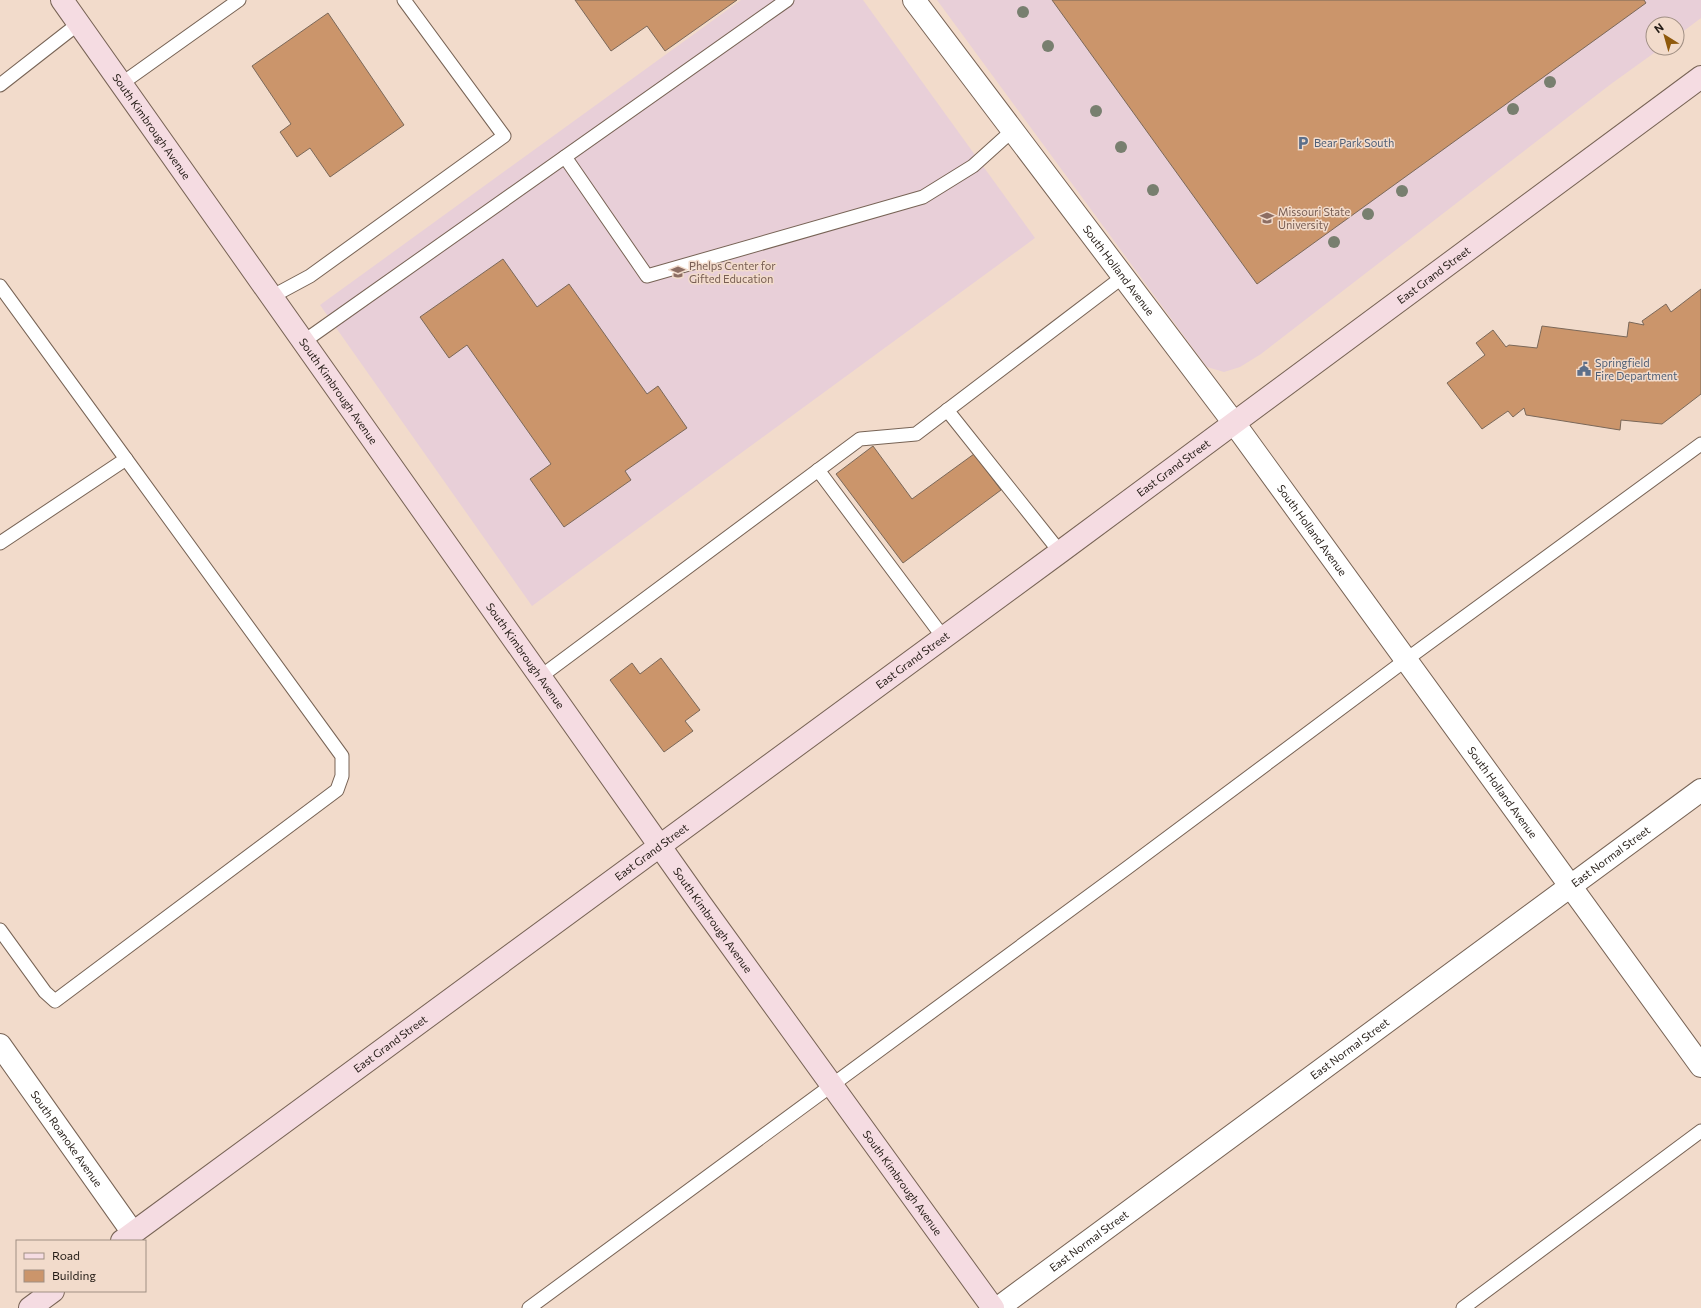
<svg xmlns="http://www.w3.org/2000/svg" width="1701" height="1308" viewBox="0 0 1701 1308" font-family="Commissioner,sans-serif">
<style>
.education{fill:#e8cfd8}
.building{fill:#cb956b;stroke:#7b6859}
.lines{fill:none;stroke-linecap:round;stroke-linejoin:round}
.lane-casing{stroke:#776355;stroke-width:15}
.street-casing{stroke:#776355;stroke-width:24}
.secondary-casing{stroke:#776355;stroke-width:24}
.lane{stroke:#fff;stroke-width:13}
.street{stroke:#fff;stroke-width:22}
.secondary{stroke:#f5dce2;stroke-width:22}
.tree{fill:#787f6f}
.labels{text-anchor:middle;stroke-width:3;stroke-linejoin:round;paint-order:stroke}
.street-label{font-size:11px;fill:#241c16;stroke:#f2dbcb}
.service-label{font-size:11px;fill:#4e5e75;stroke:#f2dbcb;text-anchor:start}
.education-label{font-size:11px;fill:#785e54;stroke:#f2dbcb;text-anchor:start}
</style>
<rect width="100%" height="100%" fill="#f2dbcb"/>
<g class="education">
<polygon points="741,0 863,0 1035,238 532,606 320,305"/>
<polygon points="937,0 1701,0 1701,18 1677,36 1677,24 1653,24 1653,48 1661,48 1611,84 1261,354 1240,367 1224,372 1207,367 1195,351"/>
</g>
<g class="building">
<polygon points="575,0 737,0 665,51 647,26 611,51"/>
<polygon points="1052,0 1644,0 1646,3 1257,284"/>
<polygon points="328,13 404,125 330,177 310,148 297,157 280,132 291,124 252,66"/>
<polygon points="503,259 537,307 569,284 647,394 658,386 687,428 625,471 631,480 564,527 530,479 551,464 467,345 449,358 420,317"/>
<polygon points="1701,289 1701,394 1662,424 1621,420 1620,430 1526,415 1524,408 1513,417 1508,411 1482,429 1447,383 1485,355 1476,343 1493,330 1506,347 1509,345 1537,348 1542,326 1627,337 1629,322 1644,325 1642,321 1666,304 1671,312"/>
<polygon points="873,446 912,499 974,454 1001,490 903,563 836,474"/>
<polygon points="661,658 700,710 685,721 693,731 664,752 610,680 632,663 640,674"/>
</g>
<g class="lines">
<defs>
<g id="lane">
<polyline points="121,84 239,0"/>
<polyline points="0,85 78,24"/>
<polyline points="565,157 647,276 923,197 973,166 1013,130"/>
<polyline points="0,286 126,459 0,543"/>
<polyline points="271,297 310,276 504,136 404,0"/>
<polyline points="303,342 787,0"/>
<polyline points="947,410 1060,552"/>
<polyline points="818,470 943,637"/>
<polyline points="540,677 860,439 916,434 1124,276"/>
<polyline points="0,930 45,992 55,1001 337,790 342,776 342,756 126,459"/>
<polyline points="529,1308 1127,868 1407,659 1701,444"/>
<polyline points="1463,1308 1701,1131"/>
</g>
<g id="street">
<path id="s1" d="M 914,0 L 1234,423 L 1701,1066"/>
<path id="s2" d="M 0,1045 L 133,1233"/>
<path id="s3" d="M 998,1308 L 1701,790"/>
</g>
<g id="secondary">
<path id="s4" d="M 62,0 L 700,903 L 993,1308"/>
<path id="s5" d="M 122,1241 L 1060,552 L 1701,77"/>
<polyline points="30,1308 53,1291"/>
</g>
</defs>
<use href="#lane" class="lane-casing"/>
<use href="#street" class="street-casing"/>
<use href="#secondary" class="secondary-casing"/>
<use href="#lane" class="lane"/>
<use href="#street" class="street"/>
<use href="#secondary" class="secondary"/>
</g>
<g class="tree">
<circle cx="1023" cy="12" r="6"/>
<circle cx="1048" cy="46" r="6"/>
<circle cx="1550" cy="82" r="6"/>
<circle cx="1513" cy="109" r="6"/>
<circle cx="1096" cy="111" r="6"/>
<circle cx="1121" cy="147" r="6"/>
<circle cx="1153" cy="190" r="6"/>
<circle cx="1402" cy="191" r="6"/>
<circle cx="1368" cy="214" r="6"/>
<circle cx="1334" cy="242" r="6"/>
</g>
<defs>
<symbol id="parking-bare" viewBox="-9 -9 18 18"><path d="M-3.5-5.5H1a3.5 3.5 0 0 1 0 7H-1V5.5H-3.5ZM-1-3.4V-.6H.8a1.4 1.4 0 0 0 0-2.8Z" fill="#5c6f8a" stroke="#f2dbcb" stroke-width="2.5" paint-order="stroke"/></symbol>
<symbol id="university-bare" viewBox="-9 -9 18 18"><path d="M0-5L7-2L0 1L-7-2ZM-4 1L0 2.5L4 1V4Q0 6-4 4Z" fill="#8d6e63" stroke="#f2dbcb" stroke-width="2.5" paint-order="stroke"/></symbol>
<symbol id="school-bare" viewBox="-9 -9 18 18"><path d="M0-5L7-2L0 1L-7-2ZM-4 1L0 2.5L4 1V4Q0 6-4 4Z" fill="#8d6e63" stroke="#f2dbcb" stroke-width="2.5" paint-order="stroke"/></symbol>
<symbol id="civic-bare" viewBox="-9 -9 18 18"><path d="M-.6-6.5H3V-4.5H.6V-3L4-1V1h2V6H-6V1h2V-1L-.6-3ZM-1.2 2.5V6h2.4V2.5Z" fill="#5c6f8a" stroke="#f2dbcb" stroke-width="2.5" paint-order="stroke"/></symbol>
</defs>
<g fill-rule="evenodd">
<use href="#parking-bare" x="1293" y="133" width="20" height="20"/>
<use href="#university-bare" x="1257" y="208" width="20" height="20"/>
<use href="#school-bare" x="668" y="262" width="20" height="20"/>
<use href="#civic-bare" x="1574" y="359" width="20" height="20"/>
</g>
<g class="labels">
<g class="street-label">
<text dy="4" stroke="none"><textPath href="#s4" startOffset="155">South Kimbrough Avenue</textPath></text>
<text dy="4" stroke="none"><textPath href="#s1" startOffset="339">South Holland Avenue</textPath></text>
<text dy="4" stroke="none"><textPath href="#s5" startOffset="1629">East Grand Street</textPath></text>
<text dy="4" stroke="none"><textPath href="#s4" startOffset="479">South Kimbrough Avenue</textPath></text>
<text dy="4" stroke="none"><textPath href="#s5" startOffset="1305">East Grand Street</textPath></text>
<text dy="4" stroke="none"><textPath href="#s1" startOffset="663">South Holland Avenue</textPath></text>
<text dy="4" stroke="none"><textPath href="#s4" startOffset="803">South Kimbrough Avenue</textPath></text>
<text dy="4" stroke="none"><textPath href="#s5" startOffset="981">East Grand Street</textPath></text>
<text dy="4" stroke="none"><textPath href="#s1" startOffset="987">South Holland Avenue</textPath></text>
<text dy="4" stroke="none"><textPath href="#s5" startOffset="657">East Grand Street</textPath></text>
<text dy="4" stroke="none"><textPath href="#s3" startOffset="761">East Normal Street</textPath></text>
<text dy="4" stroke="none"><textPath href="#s4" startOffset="1127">South Kimbrough Avenue</textPath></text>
<text dy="4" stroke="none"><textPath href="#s5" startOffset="333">East Grand Street</textPath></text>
<text dy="4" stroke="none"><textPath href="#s3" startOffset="437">East Normal Street</textPath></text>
<text dy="4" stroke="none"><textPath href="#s2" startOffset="115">South Roanoke Avenue</textPath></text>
<text dy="4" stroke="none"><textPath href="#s4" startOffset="1451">South Kimbrough Avenue</textPath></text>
<text dy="4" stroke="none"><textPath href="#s3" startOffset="113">East Normal Street</textPath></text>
</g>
<g class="service-label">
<text x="1314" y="147">Bear Park South</text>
<text x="1595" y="367">Springfield<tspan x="1595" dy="13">Fire Department</tspan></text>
</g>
<g class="education-label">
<text x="1278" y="216">Missouri State<tspan x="1278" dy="13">University</tspan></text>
<text x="689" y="270">Phelps Center for<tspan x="689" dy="13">Gifted Education</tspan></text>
</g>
</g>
<rect x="16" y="1240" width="130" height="52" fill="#f2dbcb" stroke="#a08f83"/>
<rect x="24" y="1253" width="20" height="6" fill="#f5dce2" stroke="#a08f83"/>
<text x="52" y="1260" font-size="12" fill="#241c16">Road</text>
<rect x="24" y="1270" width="20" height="12" fill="#cb956b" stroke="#a08f83"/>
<text x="52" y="1280" font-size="12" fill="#241c16">Building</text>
<g transform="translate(1665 36) rotate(323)"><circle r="19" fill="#f2dbcb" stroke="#a08f83"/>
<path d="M0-3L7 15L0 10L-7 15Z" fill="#8f590c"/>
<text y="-6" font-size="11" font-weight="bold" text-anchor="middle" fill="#241c16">N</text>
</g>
</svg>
